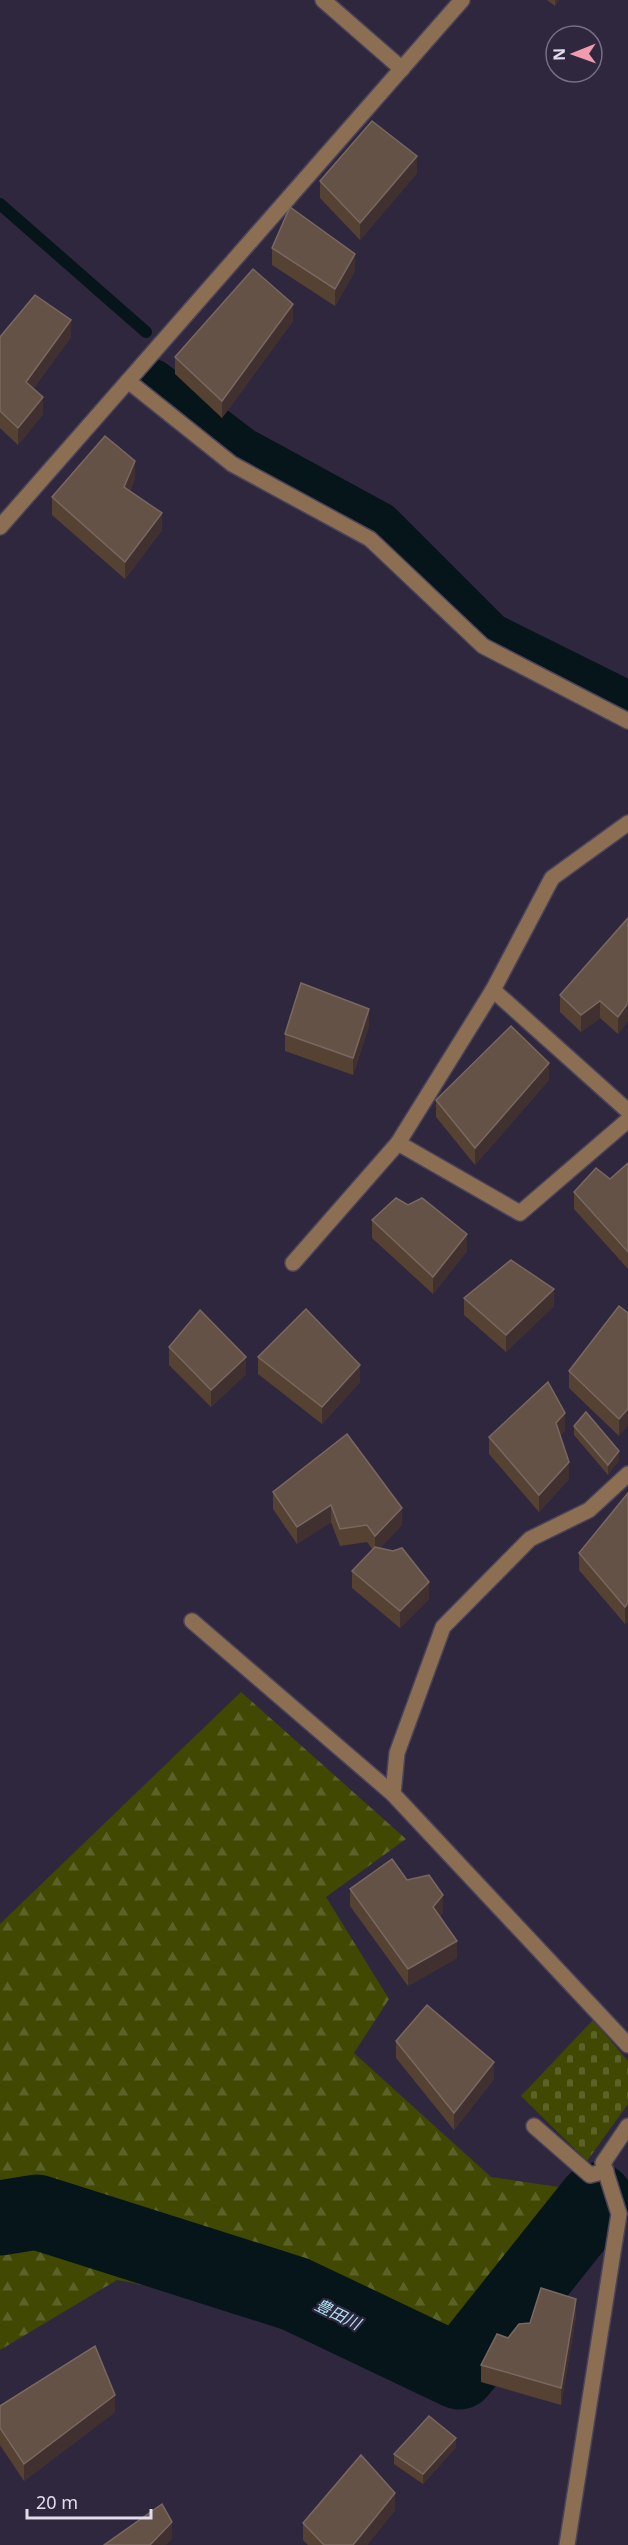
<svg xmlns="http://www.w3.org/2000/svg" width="628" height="2545" viewBox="0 0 628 2545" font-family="'Noto Sans','Noto Sans JP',sans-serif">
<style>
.forest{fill:url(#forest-firs)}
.cemetery{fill:url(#cemetery-stones)}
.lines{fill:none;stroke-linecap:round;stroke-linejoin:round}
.stream{stroke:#051519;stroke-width:12}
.canal{stroke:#051519;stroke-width:44}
.river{stroke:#051519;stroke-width:75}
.minor-casing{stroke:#4b4459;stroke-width:18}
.minor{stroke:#8c6f53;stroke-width:15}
.wall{fill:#564233}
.shaded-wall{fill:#40302f}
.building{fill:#655247;stroke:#796860;stroke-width:1.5}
.labels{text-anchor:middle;stroke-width:4.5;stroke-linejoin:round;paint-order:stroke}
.water-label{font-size:16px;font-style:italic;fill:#ace3f3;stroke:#2f273d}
</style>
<defs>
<pattern id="forest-firs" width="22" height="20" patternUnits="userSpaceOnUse" patternTransform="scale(1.5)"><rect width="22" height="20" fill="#404802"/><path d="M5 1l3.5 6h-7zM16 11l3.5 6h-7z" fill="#5b6227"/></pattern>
<pattern id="cemetery-stones" width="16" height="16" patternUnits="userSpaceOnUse" patternTransform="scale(1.5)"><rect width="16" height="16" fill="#404802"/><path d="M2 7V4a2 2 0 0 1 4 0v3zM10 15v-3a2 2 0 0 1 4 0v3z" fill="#5b6227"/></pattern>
</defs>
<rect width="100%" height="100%" fill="#2f273d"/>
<polygon class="forest" points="241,1692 406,1839 326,1897 389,1999 354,2053 491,2177 572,2189 450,2343 117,2280 0,2350 0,1924"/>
<polygon class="cemetery" points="593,2020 628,2061 628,2104 587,2161 521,2096"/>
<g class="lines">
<polyline class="stream" points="0,204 146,332"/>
<polyline class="canal" points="153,381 242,449 380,524 491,635 628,703"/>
<polyline class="river" points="0,2218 37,2212 295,2294 459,2372 596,2200"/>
<defs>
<g id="minor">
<polyline points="323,0 402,69"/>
<polyline points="128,381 232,464 370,539 483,646 628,721"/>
<polyline points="0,527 462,0"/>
<polyline points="628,823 552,878 493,990 398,1143 520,1213 628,1120"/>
<polyline points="493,990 628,1111"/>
<polyline points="293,1263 398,1143"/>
<polyline points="628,1474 589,1510 530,1539 443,1627 397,1753 393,1794 628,2045"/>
<polyline points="192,1621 393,1794"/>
<polyline points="534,2126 590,2175 606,2171"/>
<polyline points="567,2545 619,2214 603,2163 628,2126"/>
</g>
</defs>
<use href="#minor" class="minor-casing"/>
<use href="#minor" class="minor"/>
</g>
<g class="wall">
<polygon points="547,0 559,0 555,6"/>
<polygon points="417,173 360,240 320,198 320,181"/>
<polygon points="272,248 355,271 335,306 272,265"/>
<polygon points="293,321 222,418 175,374 175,357"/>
<polygon points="0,337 71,337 33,389 43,414 18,445 0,428"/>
<polygon points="135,478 130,491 162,530 125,579 52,515 52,497"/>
<polygon points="628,918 628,1021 618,1034 600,1018 581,1032 560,1012 560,995"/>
<polygon points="369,1026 353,1075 285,1051 285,1034"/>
<polygon points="549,1080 475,1165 436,1117 436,1100"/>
<polygon points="628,1163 628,1269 574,1209 574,1192 610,1179"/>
<polygon points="372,1220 467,1251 433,1294 372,1238"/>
<polygon points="464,1298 554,1306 506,1352 464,1315"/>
<polygon points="628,1313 619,1436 569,1388 569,1371"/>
<polygon points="169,1347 246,1374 211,1407 169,1365"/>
<polygon points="258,1357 360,1382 322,1424 258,1374"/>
<polygon points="574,1426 619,1460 608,1475 574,1435"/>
<polygon points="565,1430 560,1436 569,1479 539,1512 489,1454 489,1437"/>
<polygon points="347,1434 402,1525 380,1548 429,1599 400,1628 352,1588 352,1571 373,1550 367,1542 340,1546 331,1522 297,1544 273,1509 273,1492"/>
<polygon points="628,1493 628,1621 625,1624 579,1570 579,1553"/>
<polygon points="407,1880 443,1912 440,1916 457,1958 408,1986 350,1906 350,1889"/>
<polygon points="396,2041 494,2079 454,2130 396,2058"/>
<polygon points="576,2316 561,2405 481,2382 481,2365 508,2338 530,2323"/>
<polygon points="0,2406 115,2412 24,2481 0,2445"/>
<polygon points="456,2447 423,2484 394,2464 394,2454"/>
<polygon points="395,2510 367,2545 308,2545 303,2540 303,2523"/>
</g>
<g class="shaded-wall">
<polygon points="555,0 559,0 555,6"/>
<polygon points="417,156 417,173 360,240 360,223"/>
<polygon points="355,254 355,271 335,306 335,289"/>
<polygon points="293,304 293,321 222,418 222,401"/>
<polygon points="71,320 71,337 26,399 26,382"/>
<polygon points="43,397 43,414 18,445 18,428"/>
<polygon points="135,461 135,478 124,504 124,487"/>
<polygon points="162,513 162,530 125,579 125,562"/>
<polygon points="600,1001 600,1018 581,1032 581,1015"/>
<polygon points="628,1003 628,1021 618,1034 618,1017"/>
<polygon points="369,1009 369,1026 353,1075 353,1058"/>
<polygon points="549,1063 549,1080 475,1165 475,1148"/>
<polygon points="467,1234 467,1251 433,1294 433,1277"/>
<polygon points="554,1289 554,1306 506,1352 506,1335"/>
<polygon points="246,1357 246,1374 211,1407 211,1390"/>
<polygon points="360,1365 360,1382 322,1424 322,1407"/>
<polygon points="628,1409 628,1426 619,1436 619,1419"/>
<polygon points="565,1413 565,1430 556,1440 556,1423"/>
<polygon points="619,1451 619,1460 608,1475 608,1465"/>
<polygon points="569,1462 569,1479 539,1512 539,1495"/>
<polygon points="331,1505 331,1522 297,1544 297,1527"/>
<polygon points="402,1508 402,1525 375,1553 375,1536"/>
<polygon points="429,1582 429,1599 400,1628 400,1611"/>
<polygon points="628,1603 628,1621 625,1624 625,1607"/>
<polygon points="443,1895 443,1912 433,1924 433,1907"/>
<polygon points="457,1941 457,1958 408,1986 408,1969"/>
<polygon points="494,2062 494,2079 454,2130 454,2113"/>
<polygon points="576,2299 576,2316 561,2405 561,2388"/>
<polygon points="115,2395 115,2412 24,2481 24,2464"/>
<polygon points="456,2438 456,2447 423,2484 423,2474"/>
<polygon points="395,2493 395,2510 367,2545 353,2545"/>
<polygon points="172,2522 172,2539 166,2545 150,2545"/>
</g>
<g class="building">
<polygon points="372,121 417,156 360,223 320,181"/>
<polygon points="290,207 355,254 335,289 272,248"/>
<polygon points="253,269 293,304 222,401 175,357"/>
<polygon points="35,295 71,320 26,382 43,397 18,428 0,411 0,337"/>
<polygon points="105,436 135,461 124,487 162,513 125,562 52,497"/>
<polygon points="628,918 628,1003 618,1017 600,1001 581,1015 560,995"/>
<polygon points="301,983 369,1009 353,1058 285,1034"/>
<polygon points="511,1026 549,1063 475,1148 436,1100"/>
<polygon points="628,1163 628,1252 574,1192 596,1168 610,1179"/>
<polygon points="396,1198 408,1205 422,1198 467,1234 433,1277 372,1220"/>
<polygon points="511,1260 554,1289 506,1335 464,1298"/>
<polygon points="619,1306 628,1313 628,1409 619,1419 569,1371"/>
<polygon points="306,1309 360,1365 322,1407 258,1357"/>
<polygon points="200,1310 246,1357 211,1390 169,1347"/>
<polygon points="548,1382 565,1413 556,1423 569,1462 539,1495 489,1437"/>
<polygon points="586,1412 619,1451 608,1465 574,1426"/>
<polygon points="347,1434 402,1508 375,1536 367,1525 340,1529 331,1505 297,1527 273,1492"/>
<polygon points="628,1493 628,1603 625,1607 579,1553"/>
<polygon points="375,1547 393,1551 402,1548 429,1582 400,1611 352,1571"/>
<polygon points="392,1859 407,1880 429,1875 443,1895 433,1907 457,1941 408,1969 350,1889"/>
<polygon points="427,2005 494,2062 454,2113 396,2041"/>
<polygon points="541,2288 576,2299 561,2388 481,2365 497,2334 508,2338 519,2324 530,2323"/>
<polygon points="95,2346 115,2395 24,2464 0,2428 0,2406"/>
<polygon points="429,2416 456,2438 423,2474 394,2454"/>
<polygon points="361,2455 395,2493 353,2545 324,2545 303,2523"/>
<polygon points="162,2504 172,2522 150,2545 104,2545"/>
</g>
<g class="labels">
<g class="water-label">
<text transform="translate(338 2314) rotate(26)" y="6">豊田川</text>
</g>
</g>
<g transform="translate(574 54) rotate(269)"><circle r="28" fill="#2f273d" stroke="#766f83" stroke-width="1.5"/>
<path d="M0-4.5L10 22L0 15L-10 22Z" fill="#f29aae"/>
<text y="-9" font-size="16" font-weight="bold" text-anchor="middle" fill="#e1dceb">N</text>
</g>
<path d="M27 2509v9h124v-9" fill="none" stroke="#e1dceb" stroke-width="3"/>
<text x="36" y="2509" font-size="18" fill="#e1dceb" stroke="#2f273d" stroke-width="4.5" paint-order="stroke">20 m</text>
</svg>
